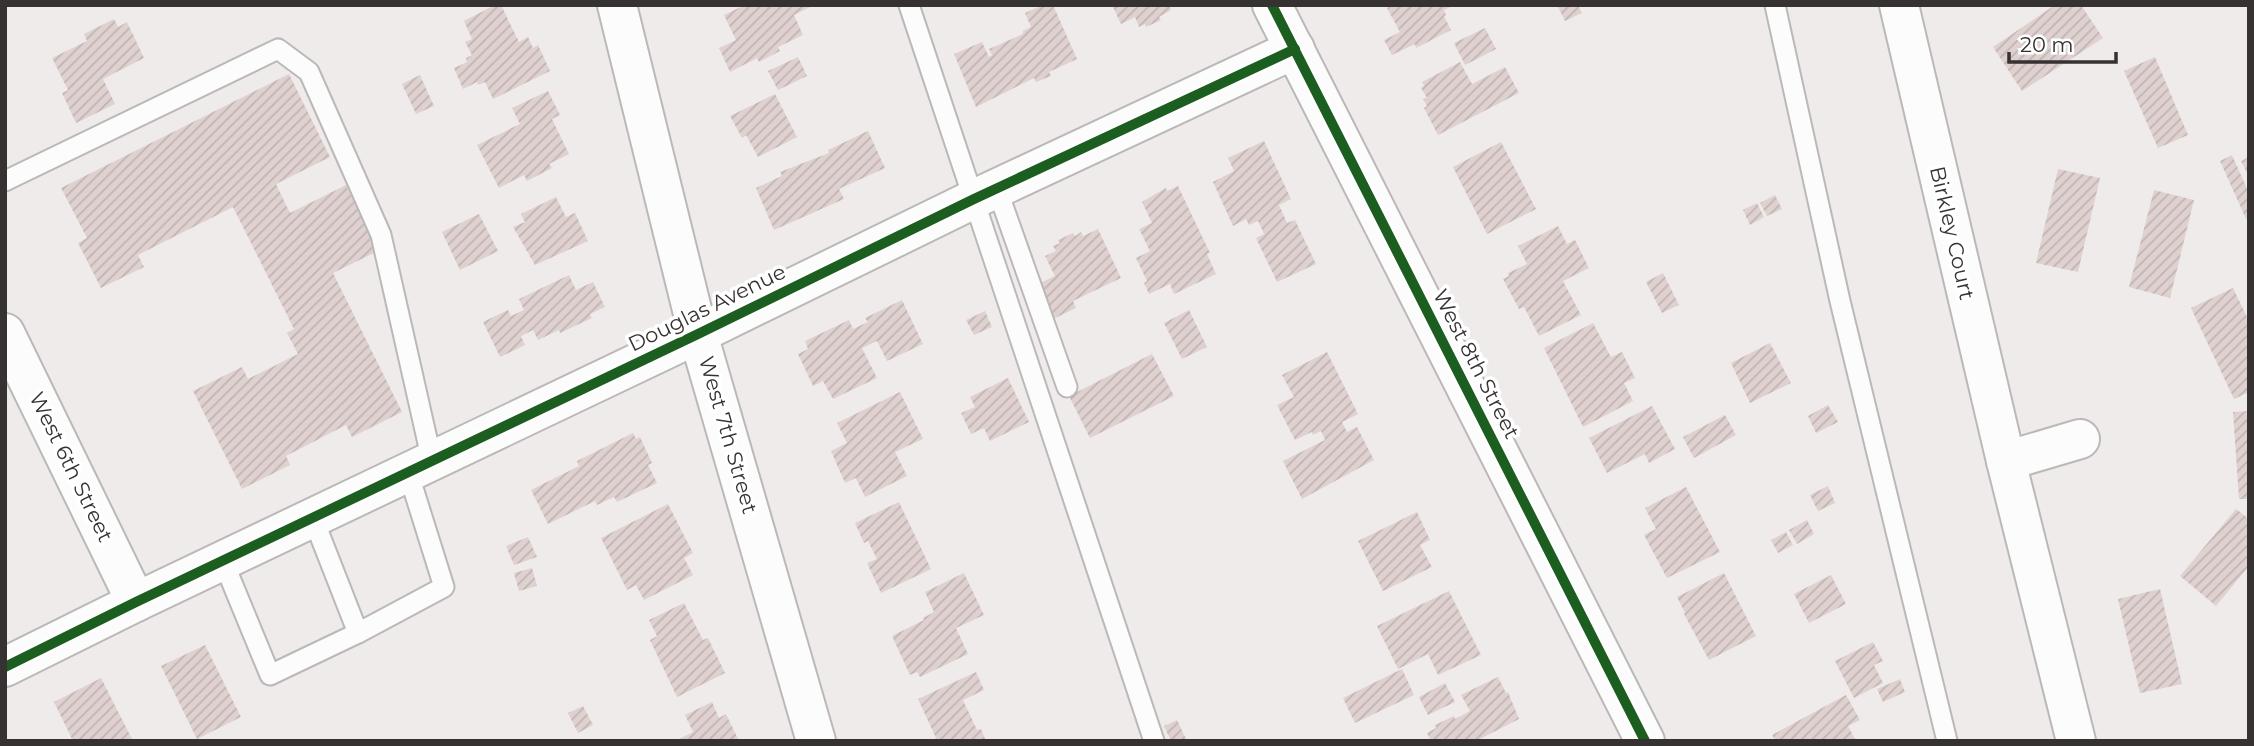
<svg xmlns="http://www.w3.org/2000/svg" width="2254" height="746" viewBox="0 0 2254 746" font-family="Montserrat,sans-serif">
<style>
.building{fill:url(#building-hatch)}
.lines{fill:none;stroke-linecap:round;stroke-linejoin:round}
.lane-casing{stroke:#bbb8b8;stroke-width:23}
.street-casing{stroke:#bbb8b8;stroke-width:42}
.lane{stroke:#fdfcfc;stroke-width:19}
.street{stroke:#fdfcfc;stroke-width:38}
.cycleway-casing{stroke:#fff;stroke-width:15}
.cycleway{stroke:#1b5e20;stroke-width:10}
.labels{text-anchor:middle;stroke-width:7;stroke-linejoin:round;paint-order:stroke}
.street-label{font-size:21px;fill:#353231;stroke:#fff}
</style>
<defs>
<pattern id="building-hatch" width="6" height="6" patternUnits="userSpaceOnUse" patternTransform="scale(1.75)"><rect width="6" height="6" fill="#dfd1d0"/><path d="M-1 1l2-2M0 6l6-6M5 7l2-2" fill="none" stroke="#c0b4b3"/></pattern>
</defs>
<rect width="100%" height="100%" fill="#f0ebeb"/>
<g class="building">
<polygon points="495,5 501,5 519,42 528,37 533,48 538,45 550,71 493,99 485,82 478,85 477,82 463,89 454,68 467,62 466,58 472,55 465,42 472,39 464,21"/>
<polygon points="745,5 814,5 794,15 803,35 778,47 780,51 759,62 757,58 730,72 719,48 736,40 724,15"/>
<polygon points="1043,5 1053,5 1077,59 1049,72 1051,76 1036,82 1034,78 976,107 954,54 982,42 989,57 992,55 989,49 1023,34 1023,31 1031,27 1025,13"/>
<polygon points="1112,5 1169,5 1171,10 1159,17 1161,20 1146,27 1145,24 1139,27 1135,17 1121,24"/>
<polygon points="1393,5 1454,5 1444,10 1446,15 1444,16 1451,30 1416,48 1415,44 1392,55 1384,40 1400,32 1387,8"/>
<polygon points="1557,5 1578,5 1582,13 1565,21"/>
<polygon points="2055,5 2081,5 2103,38 2022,91 1993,47"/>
<polygon points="114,19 118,27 127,22 144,58 103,79 115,104 76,123 62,93 68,90 52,58 87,41 84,34"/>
<polygon points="1485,28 1496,49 1465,65 1454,43"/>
<polygon points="798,57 807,76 778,90 768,71"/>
<polygon points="2155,57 2188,135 2158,148 2124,71"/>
<polygon points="1460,62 1472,84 1505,67 1519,93 1438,135 1424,108 1427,106 1423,99 1427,98 1421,88 1424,86 1422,82"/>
<polygon points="289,74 330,157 276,184 290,213 346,185 378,251 333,273 402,412 352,437 346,425 286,456 290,465 242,489 193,391 242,367 248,379 298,354 287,333 294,329 233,207 138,255 144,267 101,288 78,243 87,238 61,188"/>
<polygon points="420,75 434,106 416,114 402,84"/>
<polygon points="548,91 560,115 552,119 569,154 549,164 552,168 527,181 524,175 499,188 477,145 520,124 512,108"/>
<polygon points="775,94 797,137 758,157 746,135 742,138 730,116"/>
<polygon points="868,131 885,168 839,189 844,199 774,230 756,188 782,176 780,172 829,153 828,150"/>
<polygon points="1264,141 1291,199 1279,205 1287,223 1295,220 1316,264 1277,282 1256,238 1264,234 1258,221 1249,225 1246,219 1233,226 1213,182 1234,171 1228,158"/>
<polygon points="1501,142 1536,209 1487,234 1453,167"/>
<polygon points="2232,155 2249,193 2249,218 2246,219 2220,161"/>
<polygon points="2249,157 2249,177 2241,161"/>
<polygon points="2058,169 2100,178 2078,272 2036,263"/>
<polygon points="1178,186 1210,253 1207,254 1216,274 1174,294 1170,284 1149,294 1144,283 1147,281 1136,258 1150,251 1139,229 1152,223 1142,202 1166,188 1167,191"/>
<polygon points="2154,190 2194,200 2170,298 2129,287"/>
<polygon points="1775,195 1782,209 1767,216 1760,203"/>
<polygon points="556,197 566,217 575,213 588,241 535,265 513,227 525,222 521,214"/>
<polygon points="1757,203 1764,217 1750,225 1743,210"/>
<polygon points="479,214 498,251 460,270 442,232"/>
<polygon points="1558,226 1567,244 1575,240 1589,268 1563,281 1581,315 1539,336 1524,307 1519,309 1503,279 1509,276 1508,273 1527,264 1518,246"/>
<polygon points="1098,229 1121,278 1073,301 1076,308 1053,319 1038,284 1055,276 1045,256 1056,251 1053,246 1060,243 1058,240 1073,233 1075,236 1081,232 1083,236"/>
<polygon points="1663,273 1679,305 1662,313 1646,282"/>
<polygon points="569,275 576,290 593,282 605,307 590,314 592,318 560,333 559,330 538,340 533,330 521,336 525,345 500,357 483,322 508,310 511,316 524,310 519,299"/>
<polygon points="2233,288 2249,321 2249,392 2234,399 2191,308"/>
<polygon points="902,300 923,344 887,361 877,341 862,348 877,378 833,399 823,381 813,386 798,354 808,349 805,341 849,320 853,329 868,322 865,318"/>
<polygon points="1189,310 1207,347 1182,359 1164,323"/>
<polygon points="985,311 992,327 974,335 966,320"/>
<polygon points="1593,323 1611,357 1622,352 1635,378 1624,383 1633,401 1583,427 1544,348"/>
<polygon points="1770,343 1791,383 1750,403 1731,363"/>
<polygon points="1327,352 1358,414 1342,422 1347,432 1357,427 1374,460 1302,499 1283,461 1325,440 1321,431 1313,435 1312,432 1295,440 1277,405 1294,397 1282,375"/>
<polygon points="1152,354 1174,396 1090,438 1069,396"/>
<polygon points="1008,378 1029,422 990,441 984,428 971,434 961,413 975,407 970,397"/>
<polygon points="900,392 923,439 895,452 907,476 865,497 856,478 845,483 831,451 847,443 837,423"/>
<polygon points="1828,405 1838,422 1816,433 1808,416"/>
<polygon points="1652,406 1675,449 1649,463 1645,454 1607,473 1589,438"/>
<polygon points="2249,411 2249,499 2239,499 2233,412"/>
<polygon points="1725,415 1736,435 1694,458 1683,437"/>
<polygon points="633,433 636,439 640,437 652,463 648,465 657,483 617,502 614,497 597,505 595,501 548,524 531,490 579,466 577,461"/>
<polygon points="1828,486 1835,503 1818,511 1810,495"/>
<polygon points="1686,487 1720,552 1667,578 1644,535 1656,529 1645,508"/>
<polygon points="899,502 931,569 881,593 867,563 877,559 868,541 864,543 855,523"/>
<polygon points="668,504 693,553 684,558 693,575 644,600 636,585 627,590 601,538"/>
<polygon points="2236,509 2249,519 2249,566 2216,606 2180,576"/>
<polygon points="1417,512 1430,540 1420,545 1432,567 1383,591 1358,541"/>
<polygon points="1807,520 1814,534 1797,544 1789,530"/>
<polygon points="1786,532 1793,545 1778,553 1771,540"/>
<polygon points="528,537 537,557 514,565 506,546"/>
<polygon points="532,568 537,586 519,591 514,573"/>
<polygon points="964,573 984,615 956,628 968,654 920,677 917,672 910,675 892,636 924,620 923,618 934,612 925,592"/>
<polygon points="1724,573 1756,636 1709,660 1684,614 1685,613 1677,597"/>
<polygon points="1831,575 1846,604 1809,623 1794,594"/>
<polygon points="2160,589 2182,684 2140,693 2118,599"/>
<polygon points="1449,591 1481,655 1438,675 1428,654 1398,669 1377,626"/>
<polygon points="684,603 703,640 708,638 725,673 677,697 650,640 657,636 649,620"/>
<polygon points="1873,642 1883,661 1874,665 1883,683 1854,698 1835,661"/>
<polygon points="205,645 241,717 197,739 161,666"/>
<polygon points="1402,669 1414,695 1355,723 1343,698"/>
<polygon points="976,672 984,690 963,700 977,730 981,729 986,741 929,741 936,738 918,699"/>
<polygon points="1498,677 1506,693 1508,692 1519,719 1476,741 1431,741 1427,733 1436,728 1435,725 1454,716 1455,719 1470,711 1461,695"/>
<polygon points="101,678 133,741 73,741 54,702"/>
<polygon points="1900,679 1905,692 1883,702 1877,689"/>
<polygon points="1445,683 1455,702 1428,715 1419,697"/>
<polygon points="1846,695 1860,720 1848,726 1856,741 1776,741 1772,735"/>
<polygon points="712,702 719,718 726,714 739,741 680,741 679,739 693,732 685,715"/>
<polygon points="583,706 593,725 578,733 568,713"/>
<polygon points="1177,720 1187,741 1171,741 1164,726"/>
</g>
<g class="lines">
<defs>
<g id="lane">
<polyline points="909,5 1154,741"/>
<polyline points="1775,5 1840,301 1947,741"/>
<polyline points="5,181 278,49 309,72 381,235 432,461"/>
<polyline points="997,189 1067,387"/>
<polyline points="313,518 358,633 444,587 408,472"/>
<polyline points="223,561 270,675 358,633"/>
</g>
<g id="street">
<polyline points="617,5 698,334 816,741"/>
<polyline points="1272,5 1645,741"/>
<polyline points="1899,5 2006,461 2076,741"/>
<polyline points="5,333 136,602"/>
<polyline points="2006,461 2080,439"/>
<polyline points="5,667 136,602 698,334 974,199 1295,49"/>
</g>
</defs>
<use href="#lane" class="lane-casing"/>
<use href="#street" class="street-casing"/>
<use href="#lane" class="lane"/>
<use href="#street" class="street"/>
<defs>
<g id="cycleway">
<polyline points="1272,5 1645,741"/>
<polyline points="5,667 136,602 698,334 974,199 1295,49"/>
</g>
</defs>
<use href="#cycleway" class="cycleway-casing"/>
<use href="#cycleway" class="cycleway"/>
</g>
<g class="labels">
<g class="street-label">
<text transform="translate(1952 233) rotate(77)" y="7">Birkley Court</text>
<text transform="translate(707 308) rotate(-26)" y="7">Douglas Avenue</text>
<text transform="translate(1476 364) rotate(63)" y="7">West 8th Street</text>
<text transform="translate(728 435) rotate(74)" y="7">West 7th Street</text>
<text transform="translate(71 467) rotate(64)" y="7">West 6th Street</text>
</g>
</g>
<rect width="2254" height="746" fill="none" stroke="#353231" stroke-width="14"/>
<path d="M2009 52v10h107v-10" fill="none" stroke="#353231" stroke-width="3.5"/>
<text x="2020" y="52" font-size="21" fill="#353231" stroke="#ffffff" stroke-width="5" paint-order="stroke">20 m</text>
</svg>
